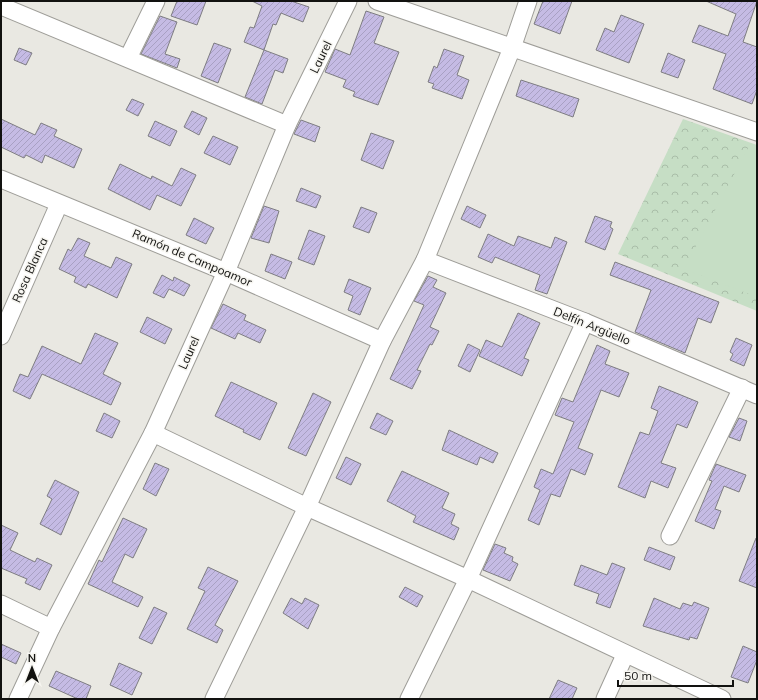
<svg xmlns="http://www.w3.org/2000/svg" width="758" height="700" viewBox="0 0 758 700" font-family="Mulish,sans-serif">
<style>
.park{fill:url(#park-crowns)}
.garden{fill:#c6dec5}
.building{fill:url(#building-hatch);stroke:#7e7d82}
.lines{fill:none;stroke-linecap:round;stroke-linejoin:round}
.street-casing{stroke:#9e9d98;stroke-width:19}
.street{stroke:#fff;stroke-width:17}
.labels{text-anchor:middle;stroke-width:3;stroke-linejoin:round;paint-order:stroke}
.street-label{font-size:12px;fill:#121210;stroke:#f6f5f0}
</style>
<defs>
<pattern id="park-crowns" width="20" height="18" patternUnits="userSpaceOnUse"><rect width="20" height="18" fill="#c6dec5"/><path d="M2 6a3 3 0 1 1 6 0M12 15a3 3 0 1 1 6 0" fill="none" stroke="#a9bda8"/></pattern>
<pattern id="building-hatch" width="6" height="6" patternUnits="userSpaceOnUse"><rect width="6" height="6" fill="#c5bbe4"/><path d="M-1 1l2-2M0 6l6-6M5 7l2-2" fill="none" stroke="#a8a0c3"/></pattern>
</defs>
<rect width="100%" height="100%" fill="#e9e8e2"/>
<polygon class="park" points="683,119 757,145 757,311 618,254"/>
<polygon class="garden" points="748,148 757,152 757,297 684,269"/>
<g class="building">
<polygon points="177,1 206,1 197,25 171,16"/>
<polygon points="252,1 291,1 309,7 303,22 281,13 276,25 273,24 264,50 244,42 250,27 254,28 262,6"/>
<polygon points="543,1 572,1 560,34 534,24"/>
<polygon points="706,1 757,1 743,42 757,47 757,90 752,104 713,89 726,54 692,42 699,25 728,36 736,14"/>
<polygon points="366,11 384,17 374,43 399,52 378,105 353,96 355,92 343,87 346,80 325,72 335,49 350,55"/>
<polygon points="621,15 644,24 629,63 596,50 605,28 614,32"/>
<polygon points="160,16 177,22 165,54 180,59 177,68 141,54"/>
<polygon points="214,43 231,49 218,83 201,76"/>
<polygon points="19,48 32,53 26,65 14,60"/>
<polygon points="444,49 464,56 457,75 469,80 462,99 432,88 434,84 428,82 434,66 437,68"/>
<polygon points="264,50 288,59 283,73 275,70 262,104 245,97"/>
<polygon points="668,53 685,60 678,78 661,72"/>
<polygon points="521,80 579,99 573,117 516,96"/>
<polygon points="132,99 144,104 138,116 126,110"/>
<polygon points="192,111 207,118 199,135 184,127"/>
<polygon points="1,119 35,135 41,123 57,130 54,136 82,149 74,168 45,155 42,163 26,155 24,158 1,147"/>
<polygon points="301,120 320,127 315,142 294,134"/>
<polygon points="155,121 177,131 170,146 148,136"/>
<polygon points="371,133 394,141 383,169 361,160"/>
<polygon points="213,136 238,147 230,165 204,153"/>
<polygon points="120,164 151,179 152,176 172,186 181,168 196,175 181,206 157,195 150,210 108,189"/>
<polygon points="301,188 321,196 316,208 296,201"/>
<polygon points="264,206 279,211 269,243 251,238"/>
<polygon points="467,206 486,215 480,228 461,219"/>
<polygon points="361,207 377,213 369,233 353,227"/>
<polygon points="595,216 612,222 610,227 613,229 605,250 585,242"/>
<polygon points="194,218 214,228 206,244 186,235"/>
<polygon points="309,230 325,236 314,265 298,259"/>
<polygon points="488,234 514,246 518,236 551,248 555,237 567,242 547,294 535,290 540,275 495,257 492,263 478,257"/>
<polygon points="78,238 90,243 84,256 111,268 116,257 132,264 117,298 88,284 86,288 74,282 76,277 59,269 68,249 71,251"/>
<polygon points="271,254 292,262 285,279 265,271"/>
<polygon points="615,262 719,302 711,323 698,318 685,353 635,332 651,290 610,275"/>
<polygon points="162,275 173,281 174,277 190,285 184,296 169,289 164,298 153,293"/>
<polygon points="428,276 437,280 433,287 446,293 430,327 439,331 432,345 430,344 417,370 421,371 412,389 390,379 424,305 414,301"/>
<polygon points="349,279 371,288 360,315 348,310 353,296 344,292"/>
<polygon points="223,304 246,315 244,320 266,330 260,343 238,333 235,339 211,328"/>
<polygon points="518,313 540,323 524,358 529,360 522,376 479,356 486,340 502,347"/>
<polygon points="147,317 172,329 165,344 140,332"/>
<polygon points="95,333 118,343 103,374 121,383 111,405 42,374 30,399 13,391 20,374 28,377 42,346 81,364"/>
<polygon points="736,338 752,345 744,366 730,360 733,354 730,352"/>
<polygon points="468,344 480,350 470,372 458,366"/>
<polygon points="597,345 610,351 605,364 629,373 619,397 601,390 578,448 593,454 585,475 571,469 560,497 551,494 539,525 528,520 540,490 534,487 541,469 553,474 574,422 555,415 562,398 573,402"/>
<polygon points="231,382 277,403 260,440 243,432 244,430 215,416"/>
<polygon points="659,386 698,402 687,428 677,424 661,463 676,468 668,488 651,481 645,498 618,487 640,432 649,435 658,411 651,408"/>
<polygon points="313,393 331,402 306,456 288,448"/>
<polygon points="104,413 120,421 112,438 96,431"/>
<polygon points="377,413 393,421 386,435 370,428"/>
<polygon points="739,418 747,421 740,441 729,437"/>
<polygon points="449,430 498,453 493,463 480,457 477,465 442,450"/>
<polygon points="346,457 361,464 351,485 336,478"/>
<polygon points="155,463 169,469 156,496 143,489"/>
<polygon points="716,464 746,475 739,492 724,486 715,509 721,511 714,529 695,521 712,481 709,480"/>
<polygon points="402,471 449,493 442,508 455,514 451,524 459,528 454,540 413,522 416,516 387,501"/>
<polygon points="55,480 79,492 61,535 40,524 52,499 47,496"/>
<polygon points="123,518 147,529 133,558 125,554 112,582 143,597 138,607 88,584 99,560 102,562"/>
<polygon points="1,525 18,533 10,550 35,562 37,558 52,565 40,590 25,583 27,579 1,568"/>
<polygon points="756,538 757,538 757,588 739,581"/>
<polygon points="495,544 506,548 504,553 513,557 512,561 518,564 510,581 483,570"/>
<polygon points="649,547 675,557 670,570 644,560"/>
<polygon points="612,563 625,568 610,608 596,603 599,594 574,585 581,565 607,575"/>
<polygon points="208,567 238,581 215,625 223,630 217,643 187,629 205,591 198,588"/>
<polygon points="405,587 423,596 417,607 399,597"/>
<polygon points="291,598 302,604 305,598 319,605 308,629 283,613"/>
<polygon points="654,598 680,609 683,603 692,606 694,602 709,608 697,639 690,637 689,640 643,626"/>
<polygon points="154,607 167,613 152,644 139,638"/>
<polygon points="1,644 21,653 16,664 1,657"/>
<polygon points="743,646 757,652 757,660 748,683 731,677"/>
<polygon points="119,663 142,673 132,695 110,685"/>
<polygon points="56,671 91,686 86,699 78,699 49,686"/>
<polygon points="558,680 577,688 572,699 549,699"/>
</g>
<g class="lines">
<defs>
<g id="street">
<polyline points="377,1 757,132"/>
<polyline points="1,6 287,125"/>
<polyline points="128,58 156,1"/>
<polyline points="1,179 226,272 382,341"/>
<polyline points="425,260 585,322 757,395"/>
<polyline points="1,336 59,204"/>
<polyline points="153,433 307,507 468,579 722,699"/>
<polyline points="670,536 742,388"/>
<polyline points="1,604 51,628"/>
<polyline points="18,699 51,628 153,433 226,272 287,125 348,1"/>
<polyline points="214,699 307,507 382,341 425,260 512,48 528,1"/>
<polyline points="409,699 468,579 585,322"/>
<polyline points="605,699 625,655"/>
</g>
</defs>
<use href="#street" class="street-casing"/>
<use href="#street" class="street"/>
</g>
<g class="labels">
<g class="street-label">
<text transform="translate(321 57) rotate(-64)" y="4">Laurel</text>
<text transform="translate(192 258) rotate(23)" y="4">Ramón de Campoamor</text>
<text transform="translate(30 270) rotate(-66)" y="4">Rosa Blanca</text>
<text transform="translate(592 326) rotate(22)" y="4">Delfín Argüello</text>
<text transform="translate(189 353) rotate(-66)" y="4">Laurel</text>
</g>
</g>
<rect width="758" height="700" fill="none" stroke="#121210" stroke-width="4"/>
<g transform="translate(32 668)" stroke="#f6f5f0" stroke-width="3" paint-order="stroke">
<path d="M0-3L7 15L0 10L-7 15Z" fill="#121210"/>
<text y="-6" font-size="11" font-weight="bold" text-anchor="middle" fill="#121210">N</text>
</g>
<path d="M618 680v6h115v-6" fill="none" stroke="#121210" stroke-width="2"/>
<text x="624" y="680" font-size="12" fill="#121210" stroke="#f6f5f0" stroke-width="3" paint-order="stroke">50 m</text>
</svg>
